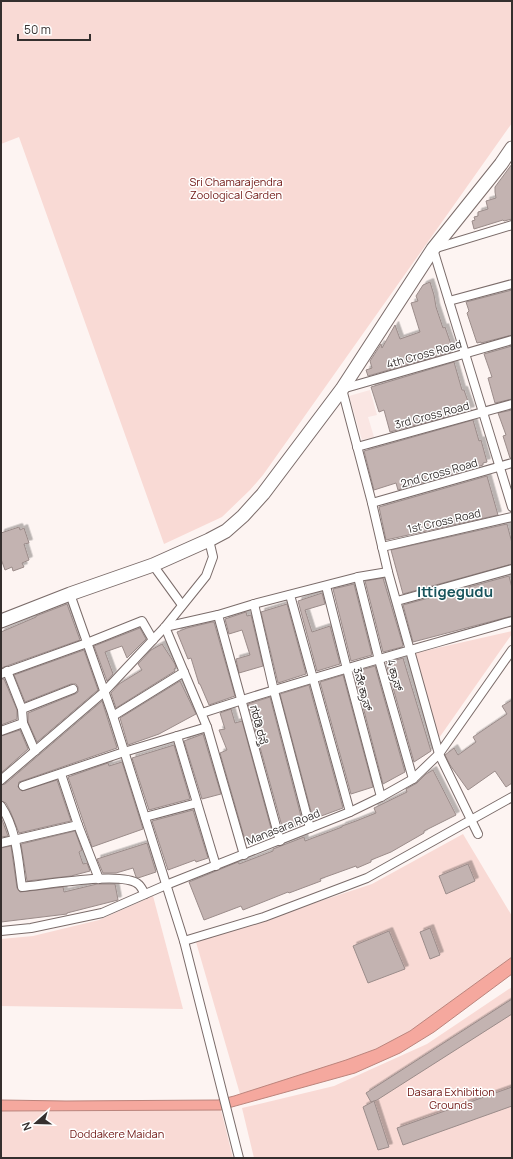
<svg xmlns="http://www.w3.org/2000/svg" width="513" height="1159" viewBox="0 0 513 1159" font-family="Manrope,'Noto Sans Kannada',sans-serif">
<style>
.built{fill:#fae6e3}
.green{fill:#f9dad5}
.water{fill:#f5a89e;stroke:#bb847c}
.building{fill:#c3b3b1;stroke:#9b8c8a;filter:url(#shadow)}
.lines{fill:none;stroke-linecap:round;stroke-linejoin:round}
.street-casing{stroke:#7b6c6a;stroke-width:10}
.primary-casing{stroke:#7b6c6a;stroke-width:15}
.street{stroke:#fff;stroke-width:8}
.primary{stroke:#fff;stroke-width:13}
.labels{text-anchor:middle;stroke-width:3;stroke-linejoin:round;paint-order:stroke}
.park-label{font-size:11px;fill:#6f1613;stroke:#fff}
.street-label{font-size:11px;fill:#352f2e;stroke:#fff}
.district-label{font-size:15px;font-weight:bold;fill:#19545c;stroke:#fff}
</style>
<defs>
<filter id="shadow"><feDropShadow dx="3.5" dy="-3.5" stdDeviation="0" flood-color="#0004"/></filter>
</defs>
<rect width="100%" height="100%" fill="#fdf4f2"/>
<polygon class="built" points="370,390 377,415 368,417 374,437 362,440 349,396"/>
<g class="green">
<polygon points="1,1 512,1 512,123 263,475 250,490 222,517 164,544 19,137 1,144"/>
<polygon points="512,631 512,634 439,738 415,653"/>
<path d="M 463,834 L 512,916 L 512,957 C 470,988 423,1028 376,1049 C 333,1067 284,1080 240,1094 L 196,942 L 372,884 Z"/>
<polygon points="153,896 183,1009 1,1006 1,939 33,936 99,920"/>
<polygon points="512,987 512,1158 254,1158 242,1108 334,1086 427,1044"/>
<polygon points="221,1110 233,1158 1,1158 1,1111"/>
</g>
<polygon class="water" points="512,957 512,974 434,1032 400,1053 355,1073 279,1094 221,1110 1,1111 1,1100 66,1101 218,1100 234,1096 346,1060 376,1049 410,1031"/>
<g class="building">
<polygon points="512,164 512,219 504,221 503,220 474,229 472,221 475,220 474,217 478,216 478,212 488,209 486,201 496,198 495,192 495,187"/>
<polygon points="430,282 434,295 436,307 443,328 445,327 453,350 451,350 451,352 368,376 366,370 372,368 370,361 381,344 382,348 395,325 400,339 420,332 411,303 418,301 416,296 423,285"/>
<polygon points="512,290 512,335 481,343 481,342 477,343 467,313 469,311 466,302"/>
<polygon points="512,346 512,399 495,403 488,378 492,377 484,354"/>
<polygon points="454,362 462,390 464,390 471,410 390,432 384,410 379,412 371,387"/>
<polygon points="512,410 512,458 510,458 503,436 506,435 498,413"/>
<polygon points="473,420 479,441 481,440 487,462 483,463 483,465 398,490 396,483 374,490 364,451"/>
<polygon points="487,476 498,515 386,540 379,507"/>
<polygon points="507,524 512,543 512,564 403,594 391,550"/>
<polygon points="19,527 20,530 24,528 29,543 24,544 29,560 22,563 24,567 13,571 12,567 5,570 1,559 1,533"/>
<polygon points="509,576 512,588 512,616 413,642 403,605"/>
<polygon points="383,578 403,645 402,647 383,652 365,581"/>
<polygon points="354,584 372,655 351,661 333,589"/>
<polygon points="322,593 325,604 305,610 312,632 330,626 340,664 317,671 298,601"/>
<polygon points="67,604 80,640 1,668 1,632 36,617 36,616"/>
<polygon points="287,604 306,674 278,683 261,612"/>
<polygon points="246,612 247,616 251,615 263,666 239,673 236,659 250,655 242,630 229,634 225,619"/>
<polygon points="212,622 214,622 235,696 209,705 200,684 199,684 191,658 188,659 177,632 187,628"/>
<polygon points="140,628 146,639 127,658 122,646 105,652 113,674 107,681 94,646"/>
<polygon points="162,644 175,664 176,668 174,669 175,671 116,708 111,693 119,684 142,670 138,664 151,650"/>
<polygon points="84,650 98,690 37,742 28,722 28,713 75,694 78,692 78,687 76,684 71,684 25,702 14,675"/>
<polygon points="403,658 431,751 414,762 386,663"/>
<polygon points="375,666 405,772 383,784 354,672"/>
<polygon points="343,675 373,787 351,794 320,682"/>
<polygon points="1,679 4,679 17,710 17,719 1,725"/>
<polygon points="180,681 196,714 159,734 128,745 120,718"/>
<polygon points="309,685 343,808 313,819 280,694"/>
<polygon points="270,697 303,824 283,830 248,704"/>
<polygon points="512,700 512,783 506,787 495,771 468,790 450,765 445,755 454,748 458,755 476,742 473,737 507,714 502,706"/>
<polygon points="102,701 117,748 19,782 18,787 22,791 57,780 71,821 19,833 11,813 6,803 1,801 1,785 5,784"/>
<polygon points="231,709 235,723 242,721 272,832 245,840 220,753 227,750 219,730 225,729 220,713"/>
<polygon points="20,730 28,749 1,773 1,736"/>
<polygon points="203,734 221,794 202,799 184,741"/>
<polygon points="174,745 190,799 149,810 132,758"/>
<polygon points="122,762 143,829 92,847 68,777 108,763 109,766"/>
<polygon points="433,770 456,815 424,831 424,833 391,852 371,860 371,862 357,868 356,866 320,879 321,881 289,893 288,892 243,910 241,906 204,920 189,882 238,862 239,864 273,851 273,849 304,837 305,841 342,827 342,826 356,821 376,813 374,808 407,792 406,789 417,783 426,774"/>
<polygon points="193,810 208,858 196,862 195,860 168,870 152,821"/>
<polygon points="1,817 8,836 1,837"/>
<polygon points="75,831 82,850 79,852 83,864 87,863 90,871 71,876 27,881 21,844"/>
<polygon points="147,843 156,872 138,878 136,877 133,868 116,873 103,873 97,859"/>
<polygon points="11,846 17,888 20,892 63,887 64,892 97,884 115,884 118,900 67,913 67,914 1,922 1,848"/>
<polygon points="468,864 475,881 446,894 439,876"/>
<polygon points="430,928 440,955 430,959 420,932"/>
<polygon points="389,931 405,969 368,983 353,946"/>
<polygon points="512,999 512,1014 377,1100 371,1102 366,1093"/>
<polygon points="512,1087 512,1106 403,1145 397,1128"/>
<polygon points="374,1101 389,1147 378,1150 363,1107"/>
</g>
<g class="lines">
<defs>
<g id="street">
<polyline points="512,225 433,249 512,507"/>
<polyline points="449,301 512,284"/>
<polyline points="357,447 512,404"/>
<polyline points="372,503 512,463"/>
<polyline points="382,547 512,517"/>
<polyline points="153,565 182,605"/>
<polyline points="358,577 379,660 413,779"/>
<polyline points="326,586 347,669 381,797"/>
<polyline points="70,594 113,716 184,941 239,1158"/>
<polyline points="290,595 350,812"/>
<polyline points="397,601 512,569"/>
<polyline points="254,604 274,691 310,828"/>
<polyline points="218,615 280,841"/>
<polyline points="7,671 22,709 23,723 35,751"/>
<polyline points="1,674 87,643 142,621 153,640"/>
<polyline points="22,709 73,689"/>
<path d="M 202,713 C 304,679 408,651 512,621"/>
<polyline points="113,716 184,672"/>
<polyline points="1,731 23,723"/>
<polyline points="177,736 216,866"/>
<polyline points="61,774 78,825 99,879"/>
<polyline points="1,780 104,692 165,627 206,576 213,557 209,540"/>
<polyline points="23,786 124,752 207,727"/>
<path d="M 1,806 C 17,830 18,860 22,887 C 45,885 122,871 138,884 C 141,886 143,891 145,894"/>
<polyline points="145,817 197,803"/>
<polyline points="478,834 439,754 388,572 372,503 342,389 512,340"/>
<polyline points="1,843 78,825"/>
<polyline points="244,855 207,727 165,627 218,615 254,604 358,577 388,572"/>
<polyline points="1,931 31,928 102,913 166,885 350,812 381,797 413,779 439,754 512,650"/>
<polyline points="184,941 264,917 367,878 512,797"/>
</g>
<polyline id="primary" points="1,621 70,594 153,565 209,540 226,531 243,516 263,494 342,389 433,249 501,164 512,148"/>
</defs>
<use href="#street" class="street-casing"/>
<use href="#primary" class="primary-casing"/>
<use href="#street" class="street"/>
<use href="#primary" class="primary"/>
</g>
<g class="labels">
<g class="park-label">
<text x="236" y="186">Sri Chamarajendra<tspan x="236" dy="13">Zoological Garden</tspan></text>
<text x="451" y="1096">Dasara Exhibition<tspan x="451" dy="13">Grounds</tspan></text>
<text x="117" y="1138">Doddakere Maidan</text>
</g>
<g class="street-label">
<text transform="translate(424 354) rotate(-16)" y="4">4th Cross Road</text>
<text transform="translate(432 415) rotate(-15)" y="4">3rd Cross Road</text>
<text transform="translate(439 473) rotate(-16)" y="4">2nd Cross Road</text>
<text transform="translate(444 521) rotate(-13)" y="4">1st Cross Road</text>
<text transform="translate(395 675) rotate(74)" y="4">4 ಕ್ರಾಸ್</text>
<text transform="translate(363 689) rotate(75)" y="4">3ನೆೇ ಕ್ರಾಸ್</text>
<text transform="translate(259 725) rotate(75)" y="4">ಗರಡಿ ರಸ್ತೆ</text>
<text transform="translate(283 827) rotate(-22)" y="4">Manasara Road</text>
</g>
<g class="district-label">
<text x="455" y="597">Ittigegudu</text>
</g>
</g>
<rect width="513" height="1159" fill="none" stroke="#352f2e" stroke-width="4"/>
<g transform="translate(36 1123) rotate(250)" stroke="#ffffff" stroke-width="3" paint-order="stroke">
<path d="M0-3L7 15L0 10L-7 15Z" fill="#352f2e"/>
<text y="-6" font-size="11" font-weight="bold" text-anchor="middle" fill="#352f2e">N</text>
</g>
<path d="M18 34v6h72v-6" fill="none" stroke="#352f2e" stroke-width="2"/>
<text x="24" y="34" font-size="12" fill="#352f2e" stroke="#ffffff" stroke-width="3" paint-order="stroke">50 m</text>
</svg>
